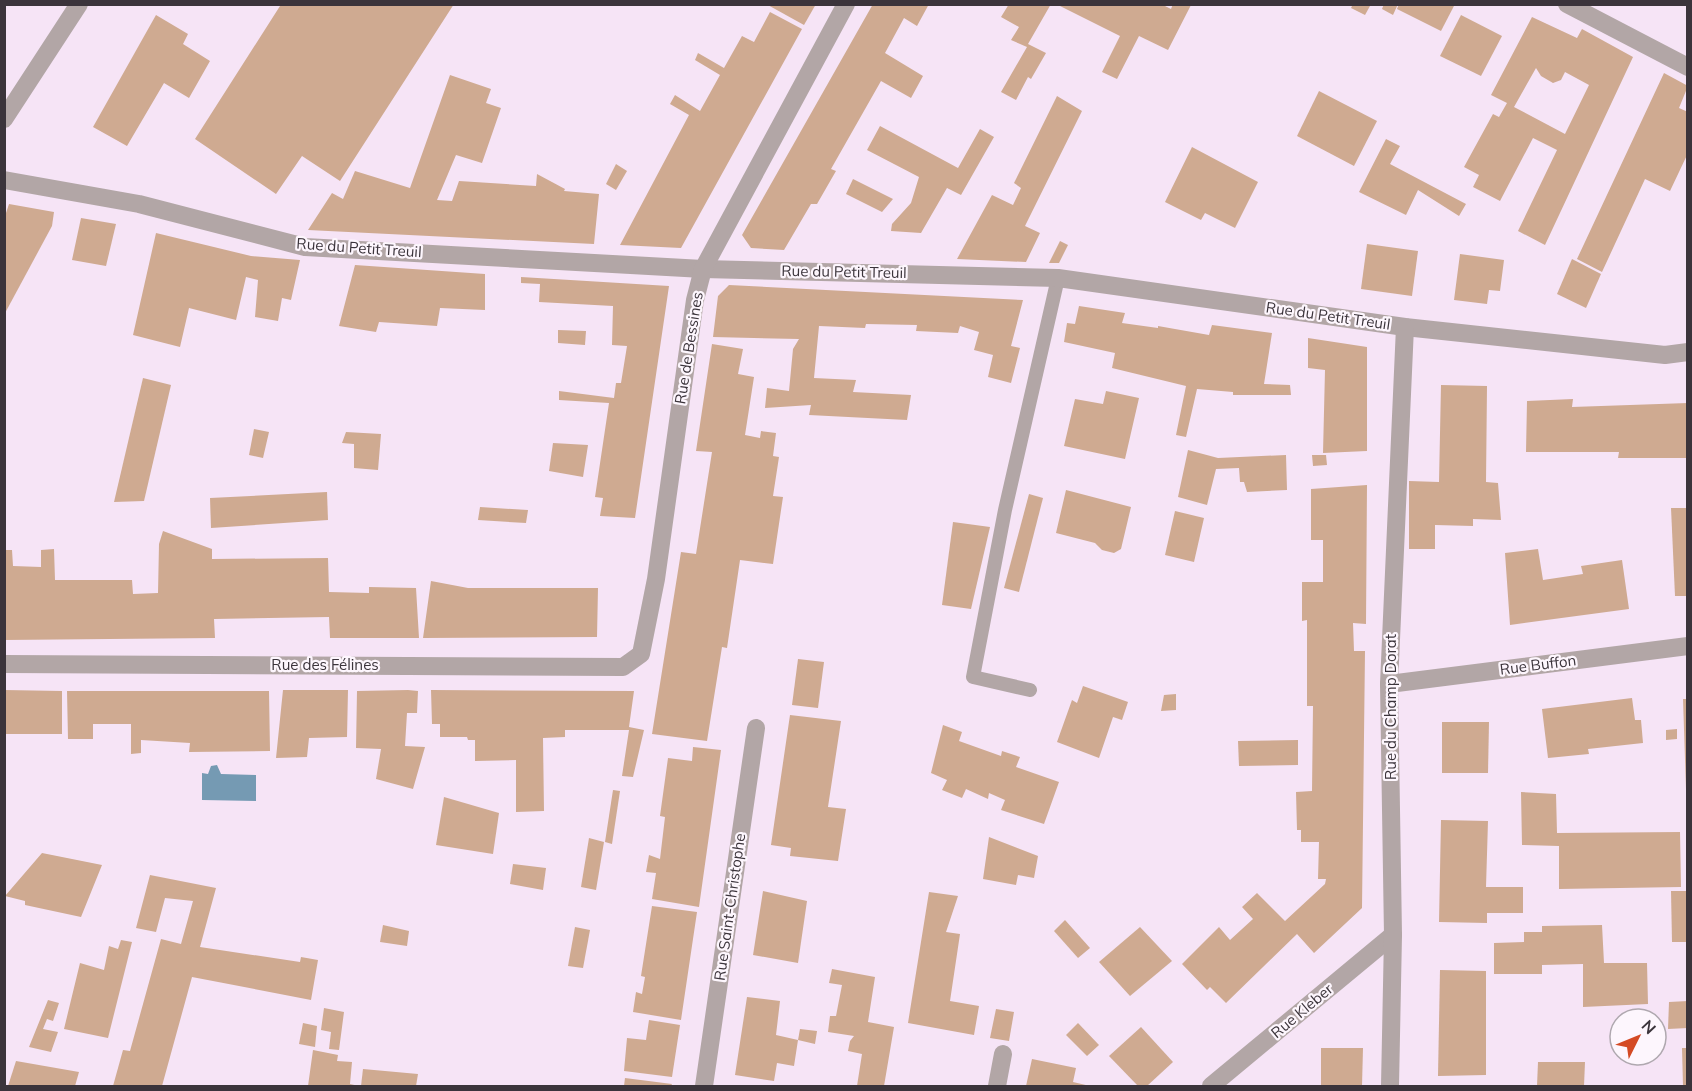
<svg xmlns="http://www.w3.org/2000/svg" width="1692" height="1091" viewBox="0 0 1692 1091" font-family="Mulish,sans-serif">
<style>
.water{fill:#759ab3}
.building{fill:#cfaa91;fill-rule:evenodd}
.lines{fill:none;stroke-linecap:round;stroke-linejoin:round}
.lane{stroke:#b2a6a6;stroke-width:14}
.street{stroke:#b2a6a6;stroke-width:18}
.labels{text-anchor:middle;stroke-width:4.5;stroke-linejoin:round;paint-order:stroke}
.street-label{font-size:15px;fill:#3b343b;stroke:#fdf6fd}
</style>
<rect width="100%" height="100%" fill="#f6e4f6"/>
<polygon class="water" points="217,765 221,774 256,775 256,801 202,800 202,773 208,774 211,766"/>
<g class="building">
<polygon points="277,4 454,4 340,181 302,156 276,194 195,139 280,6"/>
<polygon points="766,4 816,4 804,25"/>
<polygon points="873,4 929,4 917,26 904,18 885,53 923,76 911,98 881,81 831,169 836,171 817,204 811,204 784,250 751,248 742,235"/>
<polygon points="1009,4 1051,4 1028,44 1046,53 1031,79 1028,77 1016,100 1001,92 1027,47 1011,40 1019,27 1001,17"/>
<polygon points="1056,4 1161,4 1171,9 1173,4 1191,5 1168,50 1139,36 1117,79 1102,72 1120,36"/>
<polygon points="1353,4 1367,4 1370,6 1365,15 1351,8"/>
<polygon points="1384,4 1398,4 1393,15 1382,9"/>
<polygon points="1399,4 1455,4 1441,31 1397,9"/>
<polygon points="770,12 802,29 681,248 620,245 689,115 670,104 675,95 700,111 720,75 695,60 698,53 724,68 742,36 754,42"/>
<polygon points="156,15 188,34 183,44 210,61 189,98 164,83 127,146 93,127"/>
<polygon points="1461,15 1502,36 1481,76 1440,56"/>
<path d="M 1532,17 L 1577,38 L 1582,29 L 1633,57 L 1545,245 L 1518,231 L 1557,150 L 1533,138 L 1500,201 L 1473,187 L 1479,175 L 1464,167 L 1493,114 L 1499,117 L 1507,103 L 1491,95 ZM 1536,68 L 1541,76 L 1553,83 L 1561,80 L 1565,72 L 1589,85 L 1565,134 L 1514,107 Z"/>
<polygon points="1664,73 1688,86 1679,108 1688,112 1688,153 1670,191 1645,179 1602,272 1577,259"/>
<polygon points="450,75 491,89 486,103 501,108 482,163 456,155 437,200 452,201 459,181 536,186 537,174 565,189 564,191 599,194 594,244 308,230 332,193 343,199 355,171 410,188"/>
<polygon points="1319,91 1377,121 1354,166 1297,136"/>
<polygon points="1057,96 1082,111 1025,226 1040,233 1026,262 957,259 992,195 1013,205 1021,188 1014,183"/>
<polygon points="880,126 958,168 980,129 994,137 961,195 947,188 921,233 891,231 892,224 911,203 919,177 867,150"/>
<polygon points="1386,139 1400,146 1390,164 1466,204 1459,216 1418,190 1406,215 1359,192"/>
<polygon points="1192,147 1258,182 1235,228 1205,213 1201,220 1165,202"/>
<polygon points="616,164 627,171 616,190 606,184"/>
<polygon points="853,179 893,199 882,212 846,194"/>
<polygon points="9,204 54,212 52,226 4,315 4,219"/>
<polygon points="81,218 116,224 106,266 72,260"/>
<polygon points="156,233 251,256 300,260 291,300 282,298 278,321 255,317 258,280 246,277 236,320 189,308 180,347 133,335"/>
<polygon points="1060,241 1068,245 1059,263 1049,263"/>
<polygon points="1367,244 1418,251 1412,296 1361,289"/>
<polygon points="1460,254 1504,260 1500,291 1489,290 1487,304 1454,300"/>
<polygon points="1572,259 1601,274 1586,308 1557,294"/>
<polygon points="355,265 485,274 485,310 440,308 437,326 379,322 376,332 339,326"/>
<polygon points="521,277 669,286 635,518 600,516 603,498 595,497 609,403 559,400 559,391 614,398 616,383 621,383 627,346 612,345 613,306 539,302 540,284 521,283"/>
<polygon points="729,285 1023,300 1011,346 1020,348 1011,383 988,377 993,355 974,350 979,332 960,326 958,333 916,331 917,325 866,324 865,328 819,326 814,378 856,380 853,392 911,395 907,420 809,415 811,405 765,408 767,388 789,391 793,349 799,339 713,337 718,296"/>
<polygon points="1079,306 1125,313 1122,323 1158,328 1158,326 1209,335 1212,325 1272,333 1264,384 1290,385 1291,395 1233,395 1233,392 1197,389 1186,437 1176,435 1186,386 1112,368 1115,353 1064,342 1067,323 1075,324"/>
<polygon points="558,330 586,331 585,345 558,343"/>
<polygon points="1308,338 1367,347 1367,451 1323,453 1325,370 1308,368"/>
<polygon points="712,344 743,349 738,374 754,377 745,435 760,438 761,431 776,433 773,456 779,457 773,496 783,497 773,564 740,560 727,648 722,647 707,741 652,734 681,552 696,554 712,452 696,451"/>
<polygon points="143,378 171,385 144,501 114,502"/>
<polygon points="1441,385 1487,386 1486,482 1498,483 1501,520 1473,519 1473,526 1435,525 1435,549 1409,549 1409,481 1439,482"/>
<polygon points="1106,391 1139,398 1125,459 1064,446 1075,399 1103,404"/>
<polygon points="1573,399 1572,407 1688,403 1688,458 1618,458 1619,452 1526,452 1527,401"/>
<polygon points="254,429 269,432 263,458 249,455"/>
<polygon points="346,432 381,434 378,470 354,468 354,444 342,443"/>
<polygon points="553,443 588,445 583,477 549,471"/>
<polygon points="1188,450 1218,458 1286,455 1287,490 1247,492 1244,482 1240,482 1239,468 1216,469 1207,505 1178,497"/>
<polygon points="1312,455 1326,455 1327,465 1313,466"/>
<polygon points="1367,485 1366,624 1353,623 1354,651 1365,651 1362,908 1314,953 1297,934 1226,1003 1210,987 1207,990 1182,964 1219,927 1230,940 1253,919 1242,907 1257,893 1285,921 1325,884 1326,879 1318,879 1319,842 1301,842 1301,830 1297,830 1296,792 1312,791 1313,706 1307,706 1307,620 1302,621 1302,582 1323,582 1323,540 1311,540 1311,489"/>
<polygon points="1066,490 1131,507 1121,549 1114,553 1102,550 1095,543 1056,533"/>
<polygon points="327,492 328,520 211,528 210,498"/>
<polygon points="1029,494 1043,498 1019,592 1004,588"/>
<polygon points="480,507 528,510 526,523 478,520"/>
<polygon points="1671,508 1688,508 1688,596 1675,596"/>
<polygon points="1175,511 1204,518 1194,562 1165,555"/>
<polygon points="953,522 990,527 971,609 942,605"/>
<polygon points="163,531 212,549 212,559 328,558 329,592 369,593 369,587 416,588 419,638 330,638 329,617 214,619 215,638 4,640 4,550 12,550 13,566 41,567 41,550 54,549 55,580 132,580 133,594 158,593 159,544"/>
<polygon points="1538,549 1543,580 1583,574 1581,566 1622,560 1629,609 1510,625 1505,553"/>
<polygon points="431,581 468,588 598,588 597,637 423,638"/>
<polygon points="798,659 824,662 818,708 792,705"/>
<polygon points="1083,686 1128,702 1122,720 1113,717 1099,758 1057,742 1072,700 1077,703"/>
<polygon points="4,690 62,691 62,734 4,734"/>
<polygon points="283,690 348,690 347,737 309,738 307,757 276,758"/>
<polygon points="408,690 418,691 417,713 407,713 405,746 425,747 413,789 376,779 381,749 356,748 357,691"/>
<polygon points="431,690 634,691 629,727 644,730 633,777 622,776 629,730 565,730 565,737 543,738 544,811 516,812 516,760 475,761 475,740 468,740 467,737 440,737 440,724 432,724"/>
<polygon points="67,691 269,691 270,751 189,752 190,743 141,740 141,753 131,754 131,724 93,724 93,739 68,739"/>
<polygon points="1176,694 1176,710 1161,711 1164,695"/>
<polygon points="1632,698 1635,720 1641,720 1643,743 1588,749 1589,754 1548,758 1542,709"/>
<polygon points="1683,699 1688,699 1688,789 1686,789"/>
<polygon points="790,715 841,721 828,807 846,809 838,861 790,856 791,848 771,845"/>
<polygon points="1442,722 1489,722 1488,773 1442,773"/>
<polygon points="943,725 962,732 959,741 1001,756 1002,751 1020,757 1016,767 1059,782 1044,824 1001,810 1005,800 989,793 988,799 966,789 962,798 942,790 947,780 931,773"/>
<polygon points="1677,729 1677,739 1666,740 1666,730"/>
<polygon points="1298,740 1298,765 1239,766 1238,741"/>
<polygon points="693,747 721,750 699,907 652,899 656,873 646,872 649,855 660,859 665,817 660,816 668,758 692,761"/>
<polygon points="613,790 620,791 612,844 605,842"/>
<polygon points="1521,792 1556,794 1557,833 1680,832 1681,887 1559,889 1559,846 1522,845"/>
<polygon points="444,797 499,813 493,854 436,845"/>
<polygon points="1441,820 1488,821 1486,887 1523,887 1523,913 1487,913 1487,923 1439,922"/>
<polygon points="989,837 1038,856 1034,878 1018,875 1016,885 983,879"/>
<polygon points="589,838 604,842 596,890 581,887"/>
<polygon points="42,853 102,865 81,917 25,905 25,901 5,896"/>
<polygon points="513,864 546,868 543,890 510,884"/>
<polygon points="150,875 216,888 200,947 300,962 301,957 318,960 311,1000 192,977 162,1086 113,1086 123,1050 130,1051 161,939 181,944 193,901 165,898 156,932 136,928"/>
<polygon points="763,891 807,901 798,963 753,955"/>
<polygon points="1671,891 1688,891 1688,942 1672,942"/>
<polygon points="929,892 958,896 946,932 960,934 950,1001 979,1006 974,1035 908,1023"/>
<polygon points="652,906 697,912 681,1020 633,1012 636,992 642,994 645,977 641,976"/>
<polygon points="1065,920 1090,948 1078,958 1054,931"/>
<polygon points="383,925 409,931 407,946 380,942"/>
<polygon points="1602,925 1604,963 1647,963 1648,1004 1583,1007 1583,964 1542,965 1542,974 1494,974 1494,943 1524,942 1524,932 1542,932 1542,926"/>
<polygon points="575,927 590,930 583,968 568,966"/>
<polygon points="1140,927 1172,961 1130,996 1099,962"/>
<polygon points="121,940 132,942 108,1038 64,1029 80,963 104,970 109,946 118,949"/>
<polygon points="832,969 875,977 868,1022 894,1027 884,1086 857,1086 862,1054 848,1051 850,1041 854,1036 828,1032 830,1016 836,1016 842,985 829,983"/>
<polygon points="1440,970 1486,971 1486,1075 1438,1076"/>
<polygon points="747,997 780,1001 776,1035 798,1040 794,1066 777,1063 774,1081 735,1075"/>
<polygon points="48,1000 59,1003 53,1021 47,1019 43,1029 58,1032 51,1052 29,1047"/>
<polygon points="1688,1001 1688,1028 1668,1029 1669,1002"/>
<polygon points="324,1008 344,1012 339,1050 329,1049 331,1032 321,1030"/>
<polygon points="996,1009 1014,1012 1009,1041 990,1038"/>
<polygon points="649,1020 680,1025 672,1077 624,1071 627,1038 646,1040"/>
<polygon points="303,1023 317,1026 315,1047 299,1044"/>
<polygon points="1078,1023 1099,1045 1087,1056 1066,1035"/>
<polygon points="1141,1027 1173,1062 1147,1086 1138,1086 1109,1056"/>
<polygon points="800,1029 817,1031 815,1044 798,1040"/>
<polygon points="1321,1048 1363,1048 1362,1086 1321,1086"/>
<polygon points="1682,1048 1688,1048 1688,1086 1683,1086"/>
<polygon points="313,1050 338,1055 337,1061 352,1062 350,1084 359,1086 308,1086"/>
<polygon points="1032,1059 1076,1068 1073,1082 1090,1086 1026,1086"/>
<polygon points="16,1061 79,1072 75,1086 8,1086"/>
<polygon points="1538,1062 1585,1062 1584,1086 1537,1086"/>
<polygon points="363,1069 418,1074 416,1086 361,1086"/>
<polygon points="625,1078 672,1084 671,1086 624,1086"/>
</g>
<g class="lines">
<polyline class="lane" points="1030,690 973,677 1005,510 1058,278"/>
<g class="street">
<polyline points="1567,4 1688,67"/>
<polyline points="4,119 79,4"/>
<polyline points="4,180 139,204 305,247 703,269 1058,278 1405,327 1665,355 1688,352"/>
<polyline points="4,664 623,667 641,654 656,579 695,300 703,269 846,4"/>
<polyline points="1389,684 1688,646"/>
<polyline points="704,1086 756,728"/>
<polyline points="997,1086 1003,1054"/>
<polyline points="1211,1086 1393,935"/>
<polyline points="1390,1086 1393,935 1389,684 1405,327"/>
</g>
</g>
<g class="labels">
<g class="street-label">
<text transform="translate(359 248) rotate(4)" y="5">Rue du Petit Treuil</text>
<text transform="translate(844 272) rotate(1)" y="5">Rue du Petit Treuil</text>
<text transform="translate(1328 316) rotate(8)" y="5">Rue du Petit Treuil</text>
<text transform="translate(689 348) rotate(-81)" y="5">Rue de Bessines</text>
<text x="325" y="670">Rue des Félines</text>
<text transform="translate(1538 665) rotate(-7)" y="5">Rue Buffon</text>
<text transform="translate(1391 707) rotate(-90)" y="5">Rue du Champ Dorat</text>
<text transform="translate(730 907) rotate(-82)" y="5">Rue Saint-Christophe</text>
<text transform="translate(1302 1011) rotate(-40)" y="5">Rue Kleber</text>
</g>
</g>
<rect width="1692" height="1091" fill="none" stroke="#3b343b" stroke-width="12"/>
<g transform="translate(1638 1037) rotate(47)"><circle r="28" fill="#fdf6fd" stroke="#afa8af" stroke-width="1.5"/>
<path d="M0-4.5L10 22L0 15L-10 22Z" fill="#d44a24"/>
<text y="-9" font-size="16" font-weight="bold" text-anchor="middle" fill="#3b343b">N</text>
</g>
</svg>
